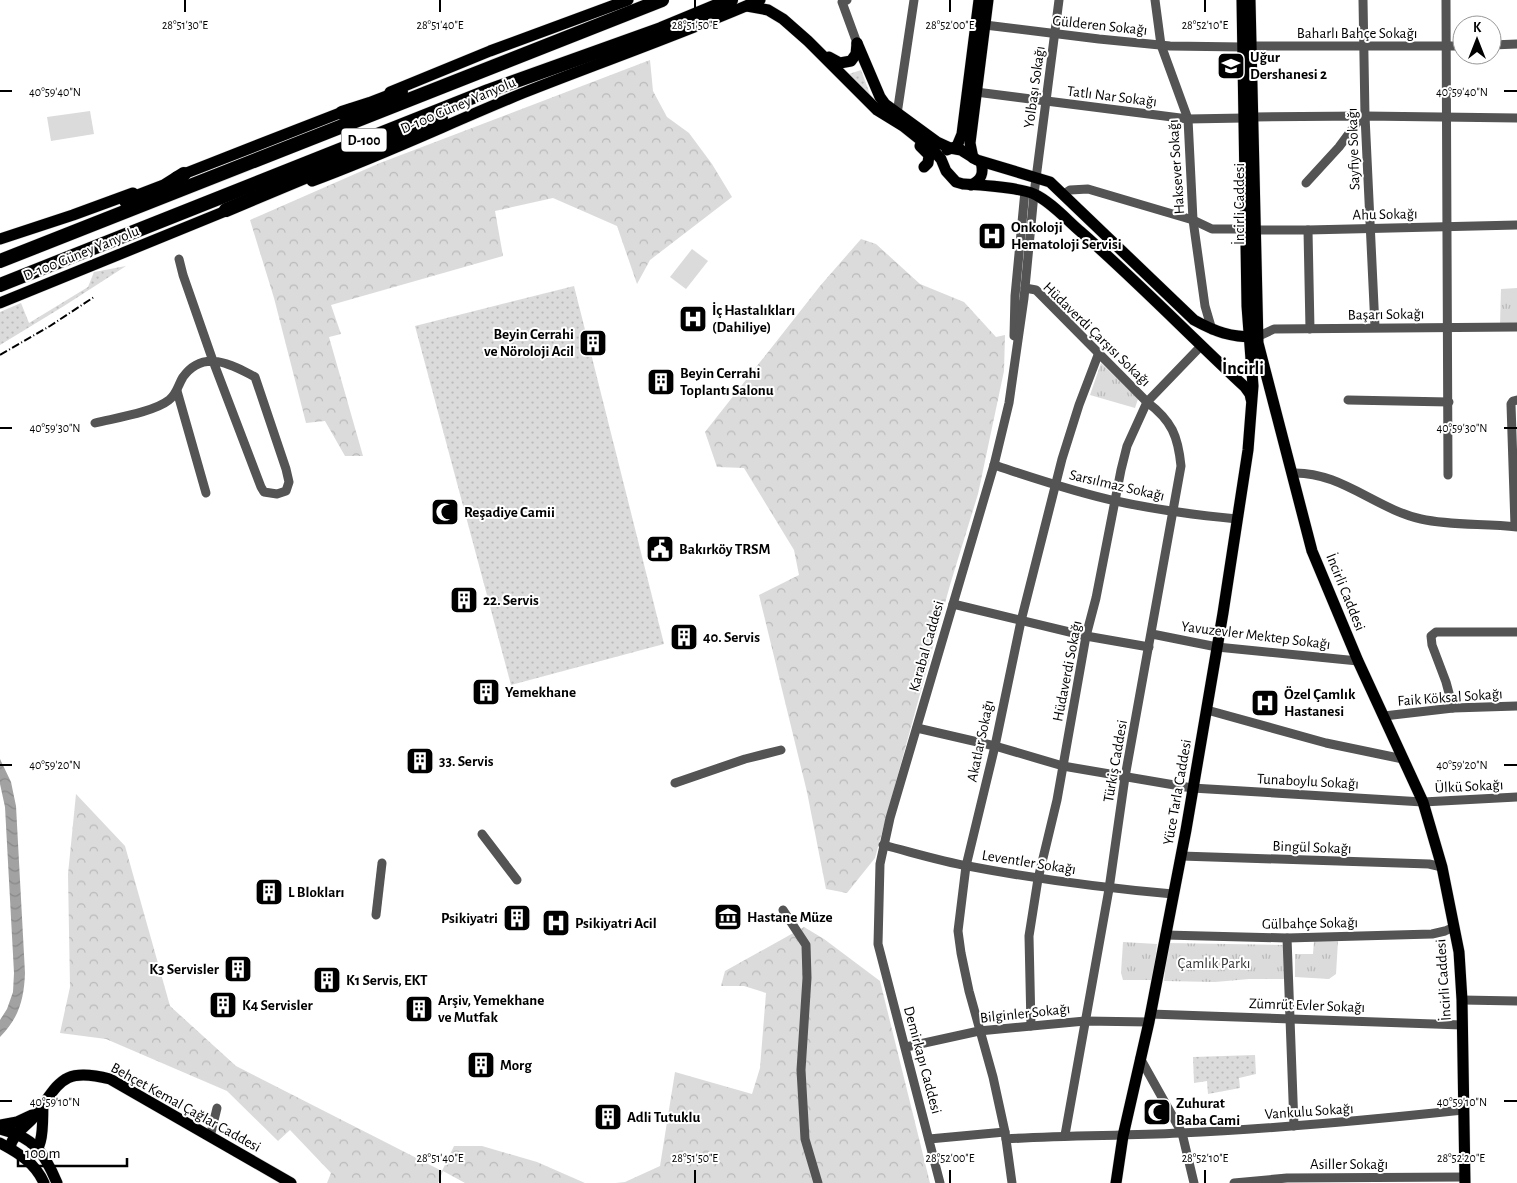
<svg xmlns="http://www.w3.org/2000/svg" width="1517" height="1183" viewBox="0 0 1517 1183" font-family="'Alegreya Sans',sans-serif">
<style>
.grass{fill:url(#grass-dots)}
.forest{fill:url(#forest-crowns)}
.park{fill:url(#park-tufts)}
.garden{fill:#dbdbdb}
.water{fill:url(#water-waves)}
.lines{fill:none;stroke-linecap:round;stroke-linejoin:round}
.major-casing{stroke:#dbdbdb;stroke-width:12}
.highway-casing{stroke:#dbdbdb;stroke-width:15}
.minor{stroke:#545454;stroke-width:9}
.major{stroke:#000;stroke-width:11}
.highway{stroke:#000;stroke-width:14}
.rail{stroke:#000;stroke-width:2;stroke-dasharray:8 2.5 1 2.5;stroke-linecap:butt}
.ticks{fill:none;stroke:#000;stroke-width:2}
.labels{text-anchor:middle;stroke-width:4;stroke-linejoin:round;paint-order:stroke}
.shield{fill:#fff;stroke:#4c4c4c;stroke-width:1}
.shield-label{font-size:14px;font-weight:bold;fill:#000}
.street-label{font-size:15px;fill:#000;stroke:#fff}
.poi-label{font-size:15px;font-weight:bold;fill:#000;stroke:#fff;text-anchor:start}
.park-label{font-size:15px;fill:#323232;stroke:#fff}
.quarter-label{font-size:18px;font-weight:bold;fill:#000;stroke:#fff}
.ticks-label{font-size:12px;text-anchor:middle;fill:#000;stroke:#fff;stroke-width:4;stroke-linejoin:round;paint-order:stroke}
</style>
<defs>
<pattern id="grass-dots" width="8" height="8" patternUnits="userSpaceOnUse" patternTransform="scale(1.25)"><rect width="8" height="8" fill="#dbdbdb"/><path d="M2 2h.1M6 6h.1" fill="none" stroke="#bababa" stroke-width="1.8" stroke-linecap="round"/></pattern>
<pattern id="forest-crowns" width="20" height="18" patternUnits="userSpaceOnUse" patternTransform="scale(1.25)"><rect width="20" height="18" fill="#dbdbdb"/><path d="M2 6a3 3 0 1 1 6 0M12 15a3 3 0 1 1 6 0" fill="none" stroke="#bababa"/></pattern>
<pattern id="park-tufts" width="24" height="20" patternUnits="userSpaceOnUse" patternTransform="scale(1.25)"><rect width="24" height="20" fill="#dbdbdb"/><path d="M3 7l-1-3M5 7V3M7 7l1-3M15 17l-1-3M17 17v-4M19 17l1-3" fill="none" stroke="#bababa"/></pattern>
<pattern id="water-waves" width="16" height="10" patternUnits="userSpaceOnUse" patternTransform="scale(1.25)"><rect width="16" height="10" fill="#a2a2a2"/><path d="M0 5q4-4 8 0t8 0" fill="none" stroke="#8a8a8a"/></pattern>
</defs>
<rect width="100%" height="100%" fill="#fff"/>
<g class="grass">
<polygon points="861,70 871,97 849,74"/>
<polygon points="126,266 64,306 0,345 0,312 21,303 29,323 88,287 94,272"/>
<polygon points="574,286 664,644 511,685 415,326"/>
<polygon points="1255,1055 1256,1074 1239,1078 1240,1088 1208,1094 1207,1081 1194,1083 1193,1057"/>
</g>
<g class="forest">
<polygon points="650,60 653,91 667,117 689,133 712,164 732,197 650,260 637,284 617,226 553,198 495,211 503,256 331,305 341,334 329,337 363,456 345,456 325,421 306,423 274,298 250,220 380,163"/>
<polygon points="861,239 876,244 920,284 964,302 996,337 1005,335 1004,371 978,494 950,585 875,858 847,893 826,889 807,792 759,595 799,575 794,550 744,468 717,467 705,432 820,286"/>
<polygon points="76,794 125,846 170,1006 236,1066 442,1171 454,1146 482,1146 537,1162 585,1183 465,1183 443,1171 438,1183 327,1183 331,1173 290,1130 278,1141 227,1091 106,1039 60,1033 70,987 68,874"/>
<polygon points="804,927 824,939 880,981 930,1183 616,1183 625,1182 660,1166 675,1072 752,1094 760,1068 766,993 744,986 721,986 725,971"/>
</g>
<g class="park">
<polygon points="1517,288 1517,325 1500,325 1501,289"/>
<polygon points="1101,363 1138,399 1135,408 1090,395"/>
<polygon points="1314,941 1338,941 1336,974 1329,979 1295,977 1295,954 1313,954"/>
<polygon points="1123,942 1157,944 1153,980 1123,980 1121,973"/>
<polygon points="1168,943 1286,945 1287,979 1249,979 1215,982 1164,981"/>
</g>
<g class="garden">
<polygon points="90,111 94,134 51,141 47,117"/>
<polygon points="692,249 708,261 686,289 670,277"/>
</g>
<path class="water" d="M 0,759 L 11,782 L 16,806 L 25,973 C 24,999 19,1018 0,1037 L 0,1020 L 7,1009 L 13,992 L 14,973 L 5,807 L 0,784 Z"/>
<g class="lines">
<defs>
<g id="major">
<polyline points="1250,0 1258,343 1312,551 1358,661 1423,802 1442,867 1459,952 1462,1000 1465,1183"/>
<path d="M 747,6 L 768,10 L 783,19 L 808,41 L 877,110 L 903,126 L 933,150 L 941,159 L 946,171 L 956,182 L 963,184 C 981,185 1018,187 1034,194 C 1050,201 1068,221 1081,232 C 1138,282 1190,336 1245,387 L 1250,394 L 1251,399"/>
<path d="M 857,43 L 880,97 L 885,104 L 937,142 L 950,148 L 961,150 L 977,160 L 1050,182 L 1194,320 C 1216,332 1230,337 1255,337"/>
<polyline points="829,57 840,63 851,61 856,54 857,43"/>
<polyline points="390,92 490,51 628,0"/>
<polyline points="920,146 929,155 928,163 924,167"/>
<polyline points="947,150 957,146 962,134 979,0"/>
<polyline points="973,158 970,143 988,0"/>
<polyline points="176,177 350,109"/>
<path d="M 312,181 C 383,155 452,122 523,93 C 601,62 682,34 760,0"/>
<path d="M 971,185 C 982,180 984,173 981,162"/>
<polyline points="0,239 73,215 133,193"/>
<polyline points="0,303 233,208"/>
<polyline points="0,1125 17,1122 32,1115"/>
<path d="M 0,1129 C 34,1137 44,1152 57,1183"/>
<path d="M 0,1143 C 19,1153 35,1163 44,1183"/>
<path d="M 10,1148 C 12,1135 25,1127 33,1118 C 60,1084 60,1066 110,1079 L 291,1183"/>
<path d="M 25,1158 C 46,1154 42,1121 43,1105"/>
<polyline points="1116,1183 1123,1136 1149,1022 1186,830 1223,613 1248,450 1253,386 1247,306 1242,0"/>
</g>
<g id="highway">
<polyline points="342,113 370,104 401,92"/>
<polyline points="126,201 165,186 184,174"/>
<polyline points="226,210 422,128 441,117"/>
<polyline points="0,261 662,0"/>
<polyline points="0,285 488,91 661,29 731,0"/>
</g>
</defs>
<use href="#major" class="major-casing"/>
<use href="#highway" class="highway-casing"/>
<g class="minor">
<polyline points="847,0 842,2 857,43"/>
<polyline points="1155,0 1161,45 1188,119 1193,220 1205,306 1212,330"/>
<polyline points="1363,0 1365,116 1375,327"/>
<polyline points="1446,0 1448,475"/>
<polyline points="985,25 1099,39 1170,46 1243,47"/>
<polyline points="1492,45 1517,44"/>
<polyline points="1251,46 1462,46"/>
<polyline points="976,92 1188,119 1244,118"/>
<polyline points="897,114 914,0"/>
<polyline points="1254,117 1365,116 1517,118"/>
<polyline points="1306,183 1339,147 1362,116"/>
<polyline points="1064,194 1070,190 1088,189 1193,220 1212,229 1245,229"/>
<polyline points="1254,230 1308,230 1517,225"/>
<polyline points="1308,230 1310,329"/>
<path d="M 1025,288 L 1036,290 L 1147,402 C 1172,421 1178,436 1181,466 L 1125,777 L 1109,889 L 1065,1135"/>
<polyline points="1014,336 1015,296 1025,191"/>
<polyline points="1257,337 1274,329 1517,327"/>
<polyline points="177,391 206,493"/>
<polyline points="1348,400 1449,402"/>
<path d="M 95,423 C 115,418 154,412 169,400 C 177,394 178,385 183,377 C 203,349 231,364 255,377 L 286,469 L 289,482 L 286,491 L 277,494 L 264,492 L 261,487 L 213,361 L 183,275 L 179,259"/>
<path d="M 994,465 C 1034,478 1074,492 1116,501 C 1156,510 1196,515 1237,519"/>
<path d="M 1292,473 C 1340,471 1376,509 1421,519 C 1452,526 1485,523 1517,527"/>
<polyline points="1515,526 1511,404 1513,401 1517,400"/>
<polyline points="953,604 1086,636 1149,647"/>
<polyline points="1152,634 1217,647 1358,661"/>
<polyline points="1453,708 1446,682 1432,645 1431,636 1436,632 1517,632"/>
<polyline points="1207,710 1326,743 1403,759"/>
<polyline points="1384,716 1453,708 1517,706"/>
<polyline points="917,728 995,746 1063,766 1192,788 1423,802 1517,797"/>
<polyline points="675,783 745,759 781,750"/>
<polyline points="482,834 517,880"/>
<path d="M 883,845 C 911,852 940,861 968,866 C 1036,879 1104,888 1173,894"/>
<polyline points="1181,856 1429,864 1442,867"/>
<polyline points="783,910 806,945 807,978 801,1070 805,1139 818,1183"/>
<polyline points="376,915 382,863"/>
<polyline points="1165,935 1287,938 1432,934 1445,931 1454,927"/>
<polyline points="1287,938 1294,1126"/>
<polyline points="1462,1000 1517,1001"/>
<polyline points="1150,1014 1462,1025"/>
<polyline points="1031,1026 1029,936 1038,879 1057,800 1086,636 1096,598 1121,470 1127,446 1147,402 1201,346"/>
<polyline points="906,1047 979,1031 1085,1021 1149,1022"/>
<polyline points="1140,1058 1182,1133 1194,1183"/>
<polyline points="210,1137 217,1108"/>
<polyline points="929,1139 1005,1132"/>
<path d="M 1006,1139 C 1064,1135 1122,1136 1180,1133 C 1275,1129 1369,1120 1463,1110"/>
<polyline points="940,1183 878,944 880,864 890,818 994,465 1009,403 1024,298 1034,194 1059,0"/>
<polyline points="1012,1183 1005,1132 993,1077 969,991 961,953 958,931 966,866 995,746 1021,621 1062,459 1079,405 1098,355"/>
<polyline points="1234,1183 1287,1178 1464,1177"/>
</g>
<use href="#major" class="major"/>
<use href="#highway" class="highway"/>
<polyline class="rail" points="0,355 50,326 94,297"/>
</g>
<path class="ticks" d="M 185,0 L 185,12M 440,0 L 440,12M 695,0 L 695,12M 950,0 L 950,12M 1205,0 L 1205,12M 0,91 L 12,91M 1504,91 L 1517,91M 0,428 L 12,428M 1504,428 L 1517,428M 0,765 L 12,765M 1504,765 L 1517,765M 0,1101 L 12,1101M 1504,1101 L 1517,1101M 440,1170 L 440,1183M 695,1170 L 695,1183M 950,1170 L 950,1183M 1205,1170 L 1205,1183M 1461,1170 L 1461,1183"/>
<defs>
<symbol id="school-square" viewBox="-11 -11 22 22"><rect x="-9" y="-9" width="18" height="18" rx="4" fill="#000" stroke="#fff"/><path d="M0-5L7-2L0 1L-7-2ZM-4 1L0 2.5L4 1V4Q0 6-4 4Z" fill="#fff"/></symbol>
<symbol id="hospital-square" viewBox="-11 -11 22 22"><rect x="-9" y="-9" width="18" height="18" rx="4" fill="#000" stroke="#fff"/><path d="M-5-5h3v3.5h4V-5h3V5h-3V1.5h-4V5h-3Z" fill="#fff"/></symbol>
<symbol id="building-square" viewBox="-11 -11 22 22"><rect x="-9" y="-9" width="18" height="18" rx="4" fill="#000" stroke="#fff"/><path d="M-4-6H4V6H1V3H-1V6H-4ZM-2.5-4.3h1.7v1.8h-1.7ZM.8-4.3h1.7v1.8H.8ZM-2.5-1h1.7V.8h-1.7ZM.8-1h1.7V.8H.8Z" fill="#fff"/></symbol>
<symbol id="mosque-square" viewBox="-11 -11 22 22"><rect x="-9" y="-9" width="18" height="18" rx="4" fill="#000" stroke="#fff"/><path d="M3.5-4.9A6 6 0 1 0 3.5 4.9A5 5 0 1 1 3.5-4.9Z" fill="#fff"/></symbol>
<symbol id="civic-square" viewBox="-11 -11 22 22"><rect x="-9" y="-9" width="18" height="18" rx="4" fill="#000" stroke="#fff"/><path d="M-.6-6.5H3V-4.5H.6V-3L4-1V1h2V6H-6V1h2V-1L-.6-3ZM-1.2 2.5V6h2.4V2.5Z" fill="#fff"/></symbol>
<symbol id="museum-square" viewBox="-11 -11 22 22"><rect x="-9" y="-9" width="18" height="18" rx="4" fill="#000" stroke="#fff"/><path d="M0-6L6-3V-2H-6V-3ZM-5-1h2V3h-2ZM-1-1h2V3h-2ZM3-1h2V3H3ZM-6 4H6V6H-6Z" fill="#fff"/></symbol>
</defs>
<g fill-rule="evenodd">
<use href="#school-square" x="1215" y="50" width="32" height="32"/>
<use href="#hospital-square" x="976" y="220" width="32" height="32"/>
<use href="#hospital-square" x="677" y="303" width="32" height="32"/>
<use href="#building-square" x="577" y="327" width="32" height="32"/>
<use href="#building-square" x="645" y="366" width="32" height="32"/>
<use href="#mosque-square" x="429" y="496" width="32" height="32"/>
<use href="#civic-square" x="644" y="533" width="32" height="32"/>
<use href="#building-square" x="448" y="584" width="32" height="32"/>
<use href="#building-square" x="668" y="621" width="32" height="32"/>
<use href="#building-square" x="470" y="676" width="32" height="32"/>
<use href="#hospital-square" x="1249" y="687" width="32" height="32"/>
<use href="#building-square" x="404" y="745" width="32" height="32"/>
<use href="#building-square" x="253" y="876" width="32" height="32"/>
<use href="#museum-square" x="712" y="901" width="32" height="32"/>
<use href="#building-square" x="501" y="902" width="32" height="32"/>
<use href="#hospital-square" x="540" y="907" width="32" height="32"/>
<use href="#building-square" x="222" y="953" width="32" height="32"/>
<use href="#building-square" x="311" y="964" width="32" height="32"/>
<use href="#building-square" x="207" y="989" width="32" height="32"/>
<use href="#building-square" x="403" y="993" width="32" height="32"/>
<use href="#building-square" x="465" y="1049" width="32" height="32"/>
<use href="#mosque-square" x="1141" y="1096" width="32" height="32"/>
<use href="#building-square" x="592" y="1101" width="32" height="32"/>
</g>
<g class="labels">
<rect class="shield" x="341.5" y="128.5" width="45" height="23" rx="4"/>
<g class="shield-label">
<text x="364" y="145">D-100</text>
</g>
<g class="street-label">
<text transform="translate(1100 25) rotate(6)" y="5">Gülderen Sokağı</text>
<text x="1357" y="38">Baharlı Bahçe Sokağı</text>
<text transform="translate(1034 87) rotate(-82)" y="5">Yolbaşı Sokağı</text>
<text transform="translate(1112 96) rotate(7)" y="5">Tatlı Nar Sokağı</text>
<text transform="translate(458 105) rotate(-23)" y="5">D-100 Güney Yanyolu</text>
<text transform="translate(1353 149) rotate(-92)" y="5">Sayfiye Sokağı</text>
<text transform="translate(1176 167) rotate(-94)" y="5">Haksever Sokağı</text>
<text transform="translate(1239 204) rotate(-90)" y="5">İncirli Caddesi</text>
<text transform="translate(1385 214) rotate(-1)" y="5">Ahu Sokağı</text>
<text transform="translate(81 253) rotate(-22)" y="5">D-100 Güney Yanyolu</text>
<text transform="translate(1386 314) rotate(-1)" y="5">Başarı Sokağı</text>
<text transform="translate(1097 334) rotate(44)" y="5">Hüdaverdi Çarşısı Sokağı</text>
<text transform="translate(1117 485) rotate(13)" y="5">Sarsılmaz Sokağı</text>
<text transform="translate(1346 592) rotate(68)" y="5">İncirli Caddesi</text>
<text transform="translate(1256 635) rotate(7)" y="5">Yavuzevler Mektep Sokağı</text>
<text transform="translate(926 646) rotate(-74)" y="5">Karabal Caddesi</text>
<text transform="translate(1067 671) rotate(-79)" y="5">Hüdaverdi Sokağı</text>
<text transform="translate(1450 697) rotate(-4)" y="5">Faik Köksal Sokağı</text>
<text transform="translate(980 741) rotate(-78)" y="5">Akatlar Sokağı</text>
<text transform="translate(1115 761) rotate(-80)" y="5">Türkiş Caddesi</text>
<text transform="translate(1308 781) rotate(3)" y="5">Tunaboylu Sokağı</text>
<text transform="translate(1469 786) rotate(-3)" y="5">Ülkü Sokağı</text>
<text transform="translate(1177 792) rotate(-80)" y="5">Yüce Tarla Caddesi</text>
<text transform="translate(1312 847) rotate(2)" y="5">Bingül Sokağı</text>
<text transform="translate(1029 862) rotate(9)" y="5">Leventler Sokağı</text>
<text transform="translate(1310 923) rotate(-1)" y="5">Gülbahçe Sokağı</text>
<text transform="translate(1443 980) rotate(-94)" y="5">İncirli Caddesi</text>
<text transform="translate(1307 1005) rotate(2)" y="5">Zümrüt Evler Sokağı</text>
<text transform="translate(1025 1013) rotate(-6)" y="5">Bilginler Sokağı</text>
<text transform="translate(923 1060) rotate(75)" y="5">Demirkapı Caddesi</text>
<text transform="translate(186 1107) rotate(29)" y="5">Behçet Kemal Çağlar Caddesi</text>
<text transform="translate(1309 1111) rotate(-4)" y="5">Vankulu Sokağı</text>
<text x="1349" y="1169">Asiller Sokağı</text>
</g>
<g class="poi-label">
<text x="1250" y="62">Uğur<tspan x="1250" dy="17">Dershanesi 2</tspan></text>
<text x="1011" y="232">Onkoloji<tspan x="1011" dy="17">Hematoloji Servisi</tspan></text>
<text x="712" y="315">İç Hastalıkları<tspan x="712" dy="17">(Dahiliye)</tspan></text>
<text x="574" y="339" text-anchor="end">Beyin Cerrahi<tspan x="574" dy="17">ve Nöroloji Acil</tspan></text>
<text x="680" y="378">Beyin Cerrahi<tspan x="680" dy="17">Toplantı Salonu</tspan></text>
<text x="464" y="517">Reşadiye Camii</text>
<text x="679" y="554">Bakırköy TRSM</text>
<text x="483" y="605">22. Servis</text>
<text x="703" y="642">40. Servis</text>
<text x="505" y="697">Yemekhane</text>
<text x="1284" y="699">Özel Çamlık<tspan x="1284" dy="17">Hastanesi</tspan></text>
<text x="439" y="766">33. Servis</text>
<text x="288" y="897">L Blokları</text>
<text x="747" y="922">Hastane Müze</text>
<text x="498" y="923" text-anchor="end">Psikiyatri</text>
<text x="575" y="928">Psikiyatri Acil</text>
<text x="219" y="974" text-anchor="end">K3 Servisler</text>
<text x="346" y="985">K1 Servis, EKT</text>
<text x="438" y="1005">Arşiv, Yemekhane<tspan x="438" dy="17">ve Mutfak</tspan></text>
<text x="242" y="1010">K4 Servisler</text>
<text x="500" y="1070">Morg</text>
<text x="1176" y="1108">Zuhurat<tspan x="1176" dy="17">Baba Cami</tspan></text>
<text x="627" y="1122">Adli Tutuklu</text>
</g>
<g class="park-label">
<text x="1214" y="968">Çamlık Parkı</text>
</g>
<g class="quarter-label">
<text x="1243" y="374">İncirli</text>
</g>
</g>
<g class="ticks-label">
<text x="185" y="29">28°51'30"E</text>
<text x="440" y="29">28°51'40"E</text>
<text x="695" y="29">28°51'50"E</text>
<text x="950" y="29">28°52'00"E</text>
<text x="1205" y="29">28°52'10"E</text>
<text x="55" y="96">40°59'40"N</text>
<text x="1462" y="96">40°59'40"N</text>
<text x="55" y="432">40°59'30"N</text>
<text x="1462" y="432">40°59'30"N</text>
<text x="55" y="769">40°59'20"N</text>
<text x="1462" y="769">40°59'20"N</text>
<text x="55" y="1106">40°59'10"N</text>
<text x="1462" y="1106">40°59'10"N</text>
<text x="440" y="1162">28°51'40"E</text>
<text x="695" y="1162">28°51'50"E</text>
<text x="950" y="1162">28°52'00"E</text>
<text x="1205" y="1162">28°52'10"E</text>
<text x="1461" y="1162">28°52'20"E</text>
</g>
<g transform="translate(1477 40)"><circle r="24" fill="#ffffff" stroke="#999999"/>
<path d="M0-4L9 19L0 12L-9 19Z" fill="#000000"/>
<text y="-8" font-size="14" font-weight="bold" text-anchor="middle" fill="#000000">K</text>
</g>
<path d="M18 1158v8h109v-8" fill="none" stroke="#000000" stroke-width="2.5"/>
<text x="25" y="1158" font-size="15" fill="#000000" stroke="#ffffff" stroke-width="4" paint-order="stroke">100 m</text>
</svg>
